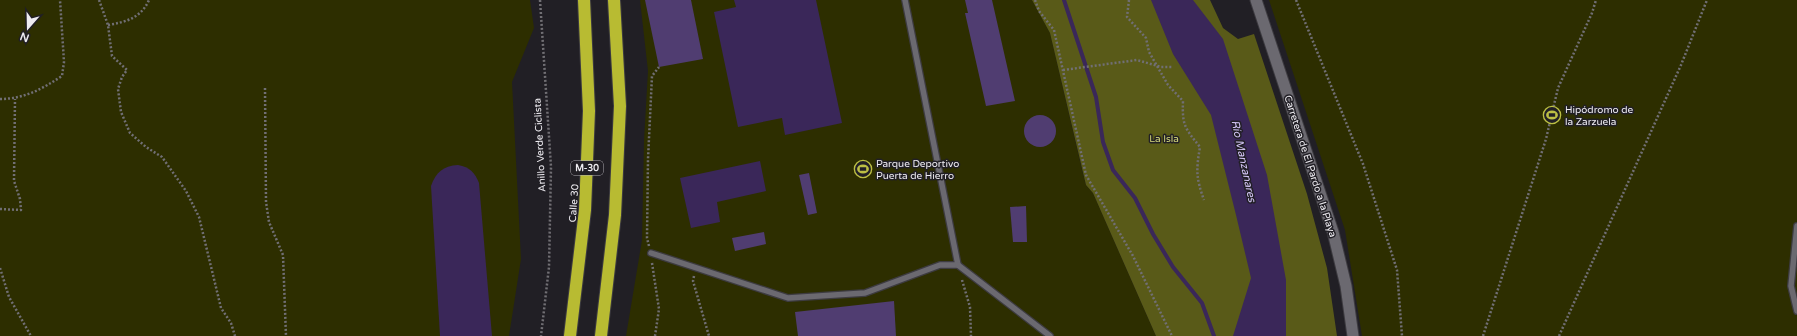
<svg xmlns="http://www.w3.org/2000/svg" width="1797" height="336" viewBox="0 0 1797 336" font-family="'Varela Round',sans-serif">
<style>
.green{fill:#2d2e00}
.forest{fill:#595a18}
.water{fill:#3a2759}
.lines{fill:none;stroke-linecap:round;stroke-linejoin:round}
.stream{stroke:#3a2759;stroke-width:4}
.building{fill:#503d71}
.lane-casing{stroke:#3d3b40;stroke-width:8}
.street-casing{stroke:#3d3b40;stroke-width:13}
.highway-casing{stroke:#3d3b40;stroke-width:14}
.path{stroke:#716f74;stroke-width:2.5;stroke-dasharray:2 2;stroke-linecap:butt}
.lane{stroke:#6b6970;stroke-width:5.5}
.street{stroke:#6b6970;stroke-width:11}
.highway{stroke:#b8bb32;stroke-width:12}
.labels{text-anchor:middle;stroke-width:3;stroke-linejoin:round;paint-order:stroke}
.shield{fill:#211f25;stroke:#b0aeb4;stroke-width:1}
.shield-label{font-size:9px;font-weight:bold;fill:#eeecf1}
.poi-label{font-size:10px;fill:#eeecf1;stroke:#211f25;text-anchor:start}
.park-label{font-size:10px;fill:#d4d87b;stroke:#211f25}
.street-label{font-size:10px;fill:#eeecf1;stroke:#211f25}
.water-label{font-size:11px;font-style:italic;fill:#d3c4f5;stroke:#211f25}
</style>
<rect width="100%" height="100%" fill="#211f25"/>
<g class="green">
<polygon points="0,0 530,0 534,28 512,82 521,259 509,336 0,336"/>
<polygon points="640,0 1032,0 1050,33 1083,174 1086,185 1093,193 1156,336 626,336 642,240 644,140 648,71"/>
<polygon points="1269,0 1797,0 1797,336 1362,336 1345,230"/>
</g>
<polygon class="forest" points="1032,0 1210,0 1223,28 1238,39 1254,34 1307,194 1327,268 1337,336 1156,336 1093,193 1086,185 1050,33"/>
<g class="water">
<polygon points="734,0 816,0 842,123 785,135 782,118 738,127 714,12 736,7"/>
<polygon points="1151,0 1193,0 1223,39 1267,175 1286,280 1286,336 1233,336 1251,278 1236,215 1211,115 1173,54"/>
<polygon points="760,161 766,191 717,202 720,222 691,228 680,178"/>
<path d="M 458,165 C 470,167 475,173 479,183 L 492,336 L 440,336 L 431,186 C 436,172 443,166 458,165 Z"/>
</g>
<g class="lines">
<polyline class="stream" points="1064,0 1096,97 1103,142 1113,170 1135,198 1153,234 1173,267 1202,303 1214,336"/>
</g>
<g class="building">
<polygon points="645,0 691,0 703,59 659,67"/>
<polygon points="965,0 992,0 1015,101 986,106 965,13 968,13"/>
<circle cx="1040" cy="131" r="16"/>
<polygon points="809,173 817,213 808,215 799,175"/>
<polygon points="1026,206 1027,242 1013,242 1010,207"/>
<polygon points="764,232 766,244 735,251 732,238"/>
<polygon points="894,301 896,336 798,336 795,312"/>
</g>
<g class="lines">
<defs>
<g id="lane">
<polyline points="1797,226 1791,286 1797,311"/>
<polyline points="651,253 788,298 865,293 940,265 958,265 905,0"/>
<polyline points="958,265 1050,336"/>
</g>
<polyline id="street" points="1256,0 1333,232 1346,286 1353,336"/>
<g id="highway">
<polyline points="570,336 585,210 589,111 584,0"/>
<polyline points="601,336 615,215 620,106 614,0"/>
</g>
</defs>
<use href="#lane" class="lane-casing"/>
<use href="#street" class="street-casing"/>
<use href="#highway" class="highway-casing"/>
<g class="path">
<polyline points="99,0 108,25 112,56 127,70 122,77 118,89 121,112 130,133 146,147 162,157 186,191 199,217 221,308 231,323 235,336"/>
<polyline points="540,0 551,167 549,267 541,336"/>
<polyline points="1035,0 1039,11 1054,30 1086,175 1133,256 1172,336"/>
<path d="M 1129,0 L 1127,17 L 1146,38 L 1149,52 L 1168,85 L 1183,101 C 1182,126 1185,128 1200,147 C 1196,170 1196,178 1204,200"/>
<polyline points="1296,0 1363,164 1397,270 1402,336"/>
<path d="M 108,25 C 126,22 141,18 149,0"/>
<polyline points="1063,70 1137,60 1161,67 1173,67"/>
<polyline points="265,88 266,202 269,222 283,255 286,336"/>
<path d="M 0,99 C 24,99 42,89 62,76 L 64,62 L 60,0"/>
<polyline points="0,209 21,210 20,199 14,181 15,99"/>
<polyline points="649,246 647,238 648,159 652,76 659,67"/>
<polyline points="652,263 659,309 655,336"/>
<polyline points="0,268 9,297 31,336"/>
<polyline points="694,276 693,281 709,336"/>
<polyline points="962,280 970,307 971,336"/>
<polyline points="1483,336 1546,139 1558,88 1592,13 1596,0"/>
<polyline points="1559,336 1681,65 1707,0"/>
</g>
<use href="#lane" class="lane"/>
<use href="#street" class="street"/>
<use href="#highway" class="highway"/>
</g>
<defs>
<symbol id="stadium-ring" viewBox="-11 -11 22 22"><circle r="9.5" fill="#211f25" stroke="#bcbf44" stroke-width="1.5"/><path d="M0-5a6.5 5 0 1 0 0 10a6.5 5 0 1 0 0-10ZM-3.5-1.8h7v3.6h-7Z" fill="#bcbf44"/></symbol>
</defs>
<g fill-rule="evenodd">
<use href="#stadium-ring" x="1542" y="105" width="20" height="20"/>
<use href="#stadium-ring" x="853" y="159" width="20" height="20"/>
</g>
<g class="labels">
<rect class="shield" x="571" y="161" width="32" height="14" rx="3"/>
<g class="shield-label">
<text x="587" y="171">M-30</text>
</g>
<g class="poi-label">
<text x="1565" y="113">Hipódromo de<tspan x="1565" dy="12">la Zarzuela</tspan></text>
<text x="876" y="167">Parque Deportivo<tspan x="876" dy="12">Puerta de Hierro</tspan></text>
</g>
<g class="park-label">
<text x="1164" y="142">La Isla</text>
</g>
<g class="street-label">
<text transform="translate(539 145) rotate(-93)" y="4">Anillo Verde Ciclista</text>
<text transform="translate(1311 166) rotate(72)" y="4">Carretera de El Pardo a la Playa</text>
<text transform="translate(573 203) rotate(-86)" y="4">Calle 30</text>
</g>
<g class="water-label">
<text transform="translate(1244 161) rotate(78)" y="4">Río Manzanares</text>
</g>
</g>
<g transform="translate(28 28) rotate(200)" stroke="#211f25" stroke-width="3" paint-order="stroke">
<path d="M0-3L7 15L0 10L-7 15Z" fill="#eeecf1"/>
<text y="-6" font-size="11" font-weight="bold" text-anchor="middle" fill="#eeecf1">N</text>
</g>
</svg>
